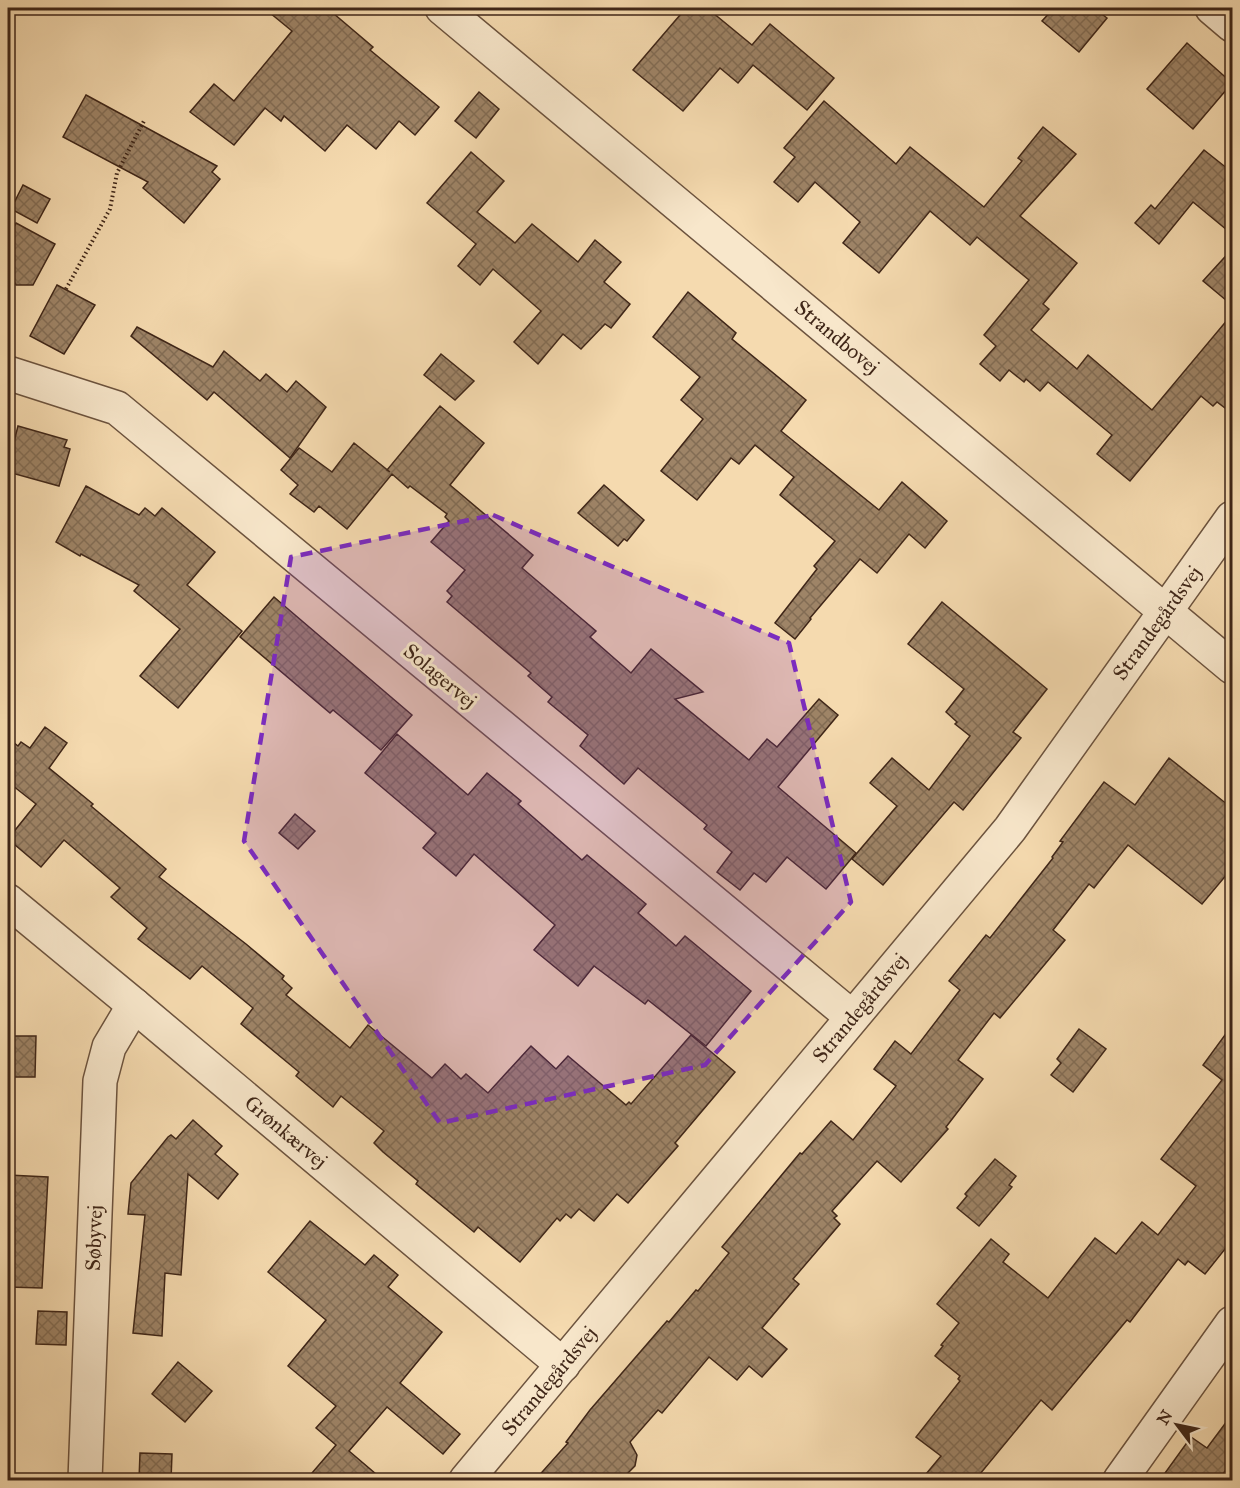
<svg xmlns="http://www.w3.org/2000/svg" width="1240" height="1488" viewBox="0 0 1240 1488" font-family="'IM FELL Great Primer',serif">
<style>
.building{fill:url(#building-cross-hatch);stroke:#3f2618;stroke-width:1.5}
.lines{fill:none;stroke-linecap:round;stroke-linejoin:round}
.street-casing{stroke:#6c533e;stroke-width:36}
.path{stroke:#3f2618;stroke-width:4;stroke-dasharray:1.5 3;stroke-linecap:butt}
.street{stroke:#f8e7cb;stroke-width:33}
.marked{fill:#7b2cbf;fill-opacity:0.2;stroke:#7b2cbf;stroke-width:4.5;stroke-dasharray:12 8;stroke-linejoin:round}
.labels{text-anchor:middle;stroke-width:6;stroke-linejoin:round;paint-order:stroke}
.street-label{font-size:21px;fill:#3f2618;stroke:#f8e7cb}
</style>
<defs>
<pattern id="building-cross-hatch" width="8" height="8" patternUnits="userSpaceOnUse" patternTransform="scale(1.5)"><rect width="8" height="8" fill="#9e8467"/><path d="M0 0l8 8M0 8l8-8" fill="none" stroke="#826c54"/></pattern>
</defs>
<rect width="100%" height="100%" fill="#f5daaf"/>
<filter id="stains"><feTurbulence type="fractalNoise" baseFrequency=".00333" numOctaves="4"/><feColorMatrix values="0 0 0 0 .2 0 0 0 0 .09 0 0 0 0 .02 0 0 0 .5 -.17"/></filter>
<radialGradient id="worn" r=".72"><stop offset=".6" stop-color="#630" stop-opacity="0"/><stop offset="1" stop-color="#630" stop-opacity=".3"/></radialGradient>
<g class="building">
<polygon points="264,8 327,8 373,47 370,50 439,107 415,135 399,121 376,149 347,125 325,151 284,116 281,121 265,108 234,145 190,112 214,84 234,101 292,31"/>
<polygon points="686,8 707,8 752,45 770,24 834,78 807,110 753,65 738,83 720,68 683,111 633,70"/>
<polygon points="1054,8 1094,8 1107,18 1079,52 1042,21"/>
<polygon points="1187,43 1232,83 1193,129 1147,89"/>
<polygon points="479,92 499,109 476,138 455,121"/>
<polygon points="86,95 217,166 212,172 220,179 184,223 143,188 148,182 63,137"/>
<polygon points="824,101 896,164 910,147 984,207 1022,161 1018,158 1043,127 1076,154 1020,216 1077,263 1043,304 1049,309 1031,330 1077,369 1088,355 1152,410 1233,313 1233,414 1217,402 1213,406 1201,396 1130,481 1097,454 1112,435 1048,382 1040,391 1026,379 1024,382 1009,370 1000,381 980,364 996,346 984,335 1029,280 977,237 970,245 930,211 879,273 843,243 860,222 815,182 798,202 774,182 795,157 784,148"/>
<polygon points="1204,150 1233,173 1233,235 1193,202 1159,244 1135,223 1151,205 1155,209"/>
<polygon points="471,152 504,181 477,212 515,243 532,224 578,262 595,240 621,262 604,282 630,304 611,328 605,324 581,349 563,334 538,364 514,342 541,311 493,269 480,285 458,266 476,244 427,203"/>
<polygon points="23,185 50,199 37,223 11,209"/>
<polygon points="16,223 55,244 33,285 16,285 11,276 8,274 8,239"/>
<polygon points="1233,248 1233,306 1203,281"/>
<polygon points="57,285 95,305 64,354 30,336"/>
<polygon points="688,292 736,333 732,339 806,400 781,431 879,510 902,482 947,521 925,548 909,534 877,573 860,559 810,618 811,619 795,639 775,623 817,569 814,566 835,541 780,495 794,477 755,445 739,464 731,458 697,500 661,471 703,419 681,400 700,377 653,337"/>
<polygon points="137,327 213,367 224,351 260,381 266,374 287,392 296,381 326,407 290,458 214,392 207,400 131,336"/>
<polygon points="441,354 474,381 455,400 424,375"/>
<polygon points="440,406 484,443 450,485 533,555 522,568 596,631 590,637 631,673 651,649 703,692 675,699 749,760 767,739 777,747 819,699 838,715 778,787 856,853 826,889 787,857 766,882 754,873 740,890 717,872 732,852 704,829 707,825 638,768 624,784 580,746 588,735 548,702 552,697 528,676 531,673 447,602 452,596 447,591 465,570 431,542 449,521 445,517 447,514 410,486 408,488 392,474 347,529 319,506 314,512 290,494 298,485 281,470 299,448 332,472 354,443 390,472 387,470"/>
<polygon points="18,426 67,440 64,447 70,449 59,486 8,472 8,465"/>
<polygon points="604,485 644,520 627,541 624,539 618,546 578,513"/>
<polygon points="86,486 139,515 145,508 155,516 162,508 215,552 187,585 242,631 178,708 140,676 180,629 134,591 139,585 81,554 80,556 56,542"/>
<polygon points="274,597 412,715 381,750 333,710 330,713 240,637"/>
<polygon points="942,602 1047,689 1013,732 1021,738 963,810 954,802 883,885 852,859 897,806 870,783 892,758 929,790 970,736 955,724 957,722 946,712 964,689 908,644"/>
<polygon points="45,727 67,743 49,768 93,804 91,806 166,869 159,877 246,944 284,976 282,979 292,988 286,995 350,1048 368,1025 432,1078 445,1064 461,1079 466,1074 488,1093 531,1046 556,1069 568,1056 626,1105 629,1102 631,1104 691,1035 735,1072 675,1143 678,1146 628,1203 617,1194 594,1221 579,1209 571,1218 566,1214 560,1221 557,1218 520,1262 478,1227 474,1232 416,1184 418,1181 383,1152 374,1143 384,1131 341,1096 333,1107 296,1076 299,1072 241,1024 253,1008 202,966 190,979 138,939 147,928 111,897 120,888 64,840 41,867 8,839 36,804 8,782 8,738 18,746 21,742 30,748"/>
<polygon points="397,734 468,795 487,773 521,801 518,804 582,860 587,855 646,904 638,913 676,946 685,936 751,991 706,1046 648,1000 645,1004 594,966 578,986 534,950 555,925 474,854 456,876 423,848 436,833 365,773"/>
<polygon points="1169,758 1233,809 1233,867 1202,904 1128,845 1094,888 1089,884 1053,930 1065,940 1000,1018 994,1013 958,1060 983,1079 946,1127 948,1129 901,1182 877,1161 832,1211 837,1216 834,1218 840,1224 793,1279 799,1284 762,1328 787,1349 762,1377 749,1366 737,1380 709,1357 662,1413 658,1410 630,1442 637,1455 635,1466 621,1480 535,1480 568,1443 566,1442 590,1410 667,1321 669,1322 696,1290 698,1291 729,1253 722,1247 800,1153 802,1154 831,1121 853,1140 896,1086 874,1069 895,1041 911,1054 960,990 949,981 986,935 990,938 1053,858 1052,857 1063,842 1060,841 1104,782 1135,805"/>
<polygon points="295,814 315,831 298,849 279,833"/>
<polygon points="1233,1024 1233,1239 1205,1274 1188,1261 1185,1265 1178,1259 1130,1322 1127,1320 1052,1410 1041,1400 975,1480 921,1480 941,1456 916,1437 960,1381 958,1379 960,1376 935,1356 943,1346 941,1345 959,1323 937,1304 991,1239 1009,1254 1003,1262 1048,1298 1095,1238 1116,1254 1142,1222 1158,1235 1196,1186 1161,1159 1222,1080 1203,1065"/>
<polygon points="1079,1029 1106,1049 1073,1092 1051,1075 1061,1063 1057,1059"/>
<polygon points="8,1036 36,1036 35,1077 8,1077"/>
<polygon points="193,1120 222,1146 215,1154 238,1174 218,1199 188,1174 181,1275 165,1273 162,1336 133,1333 145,1215 128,1214 131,1183 168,1137 171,1135 176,1139"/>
<polygon points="995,1159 1016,1176 1009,1185 1012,1187 979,1226 957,1208 967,1196 965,1194"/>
<polygon points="8,1175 48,1177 42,1288 8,1287"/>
<polygon points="310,1221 365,1265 374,1255 398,1275 388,1287 442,1332 400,1383 460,1434 443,1454 387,1407 349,1451 383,1480 306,1480 336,1445 316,1428 336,1406 288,1366 326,1320 268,1272"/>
<polygon points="38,1311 67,1312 66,1345 36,1344"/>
<polygon points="178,1362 212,1391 185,1422 152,1394"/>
<polygon points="1233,1413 1233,1461 1218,1480 1160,1480 1191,1437 1207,1448"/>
<polygon points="140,1453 172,1454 171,1480 139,1480"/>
</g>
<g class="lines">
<defs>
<g id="street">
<polyline points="442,8 1232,667"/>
<polyline points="1212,8 1232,25"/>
<polyline points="8,373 117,408 852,1017"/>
<polyline points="8,901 134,1005 563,1365"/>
<polyline points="85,1480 100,1081 109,1047 134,1005"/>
<polyline points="466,1480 1010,829 1232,518"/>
<polyline points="1120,1480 1232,1323"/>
</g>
</defs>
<use href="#street" class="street-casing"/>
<polyline class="path" points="66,289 110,209 117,173 144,121"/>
<use href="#street" class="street"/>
</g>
<path class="marked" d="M 493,515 L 789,643 L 851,902 L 705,1065 L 440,1123 L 244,841 L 291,557 Z"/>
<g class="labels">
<g class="street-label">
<text transform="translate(837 337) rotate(40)" y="7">Strandbovej</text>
<text transform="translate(1157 623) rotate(-54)" y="7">Strandegårdsvej</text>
<text transform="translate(440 676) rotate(40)" y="7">Solagervej</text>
<text transform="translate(860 1008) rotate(-50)" y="7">Strandegårdsvej</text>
<text transform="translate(286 1132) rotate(40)" y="7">Grønkærvej</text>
<text transform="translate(94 1238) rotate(-88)" y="7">Søbyvej</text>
<text transform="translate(549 1381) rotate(-50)" y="7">Strandegårdsvej</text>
</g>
</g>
<rect width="1240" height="1488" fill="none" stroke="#f5daaf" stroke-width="30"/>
<rect x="9" y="9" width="1222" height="1470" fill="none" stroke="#3f2618" stroke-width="3"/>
<rect x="15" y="15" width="1210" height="1458" fill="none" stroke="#3f2618" stroke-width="1.5"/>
<g transform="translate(1177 1425) rotate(302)" stroke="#f8e7cb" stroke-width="4.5" paint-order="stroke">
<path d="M0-4.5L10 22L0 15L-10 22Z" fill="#3f2618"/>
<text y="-9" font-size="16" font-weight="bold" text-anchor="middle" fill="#3f2618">N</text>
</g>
<rect width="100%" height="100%" filter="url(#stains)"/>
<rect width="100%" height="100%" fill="url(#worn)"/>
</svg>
